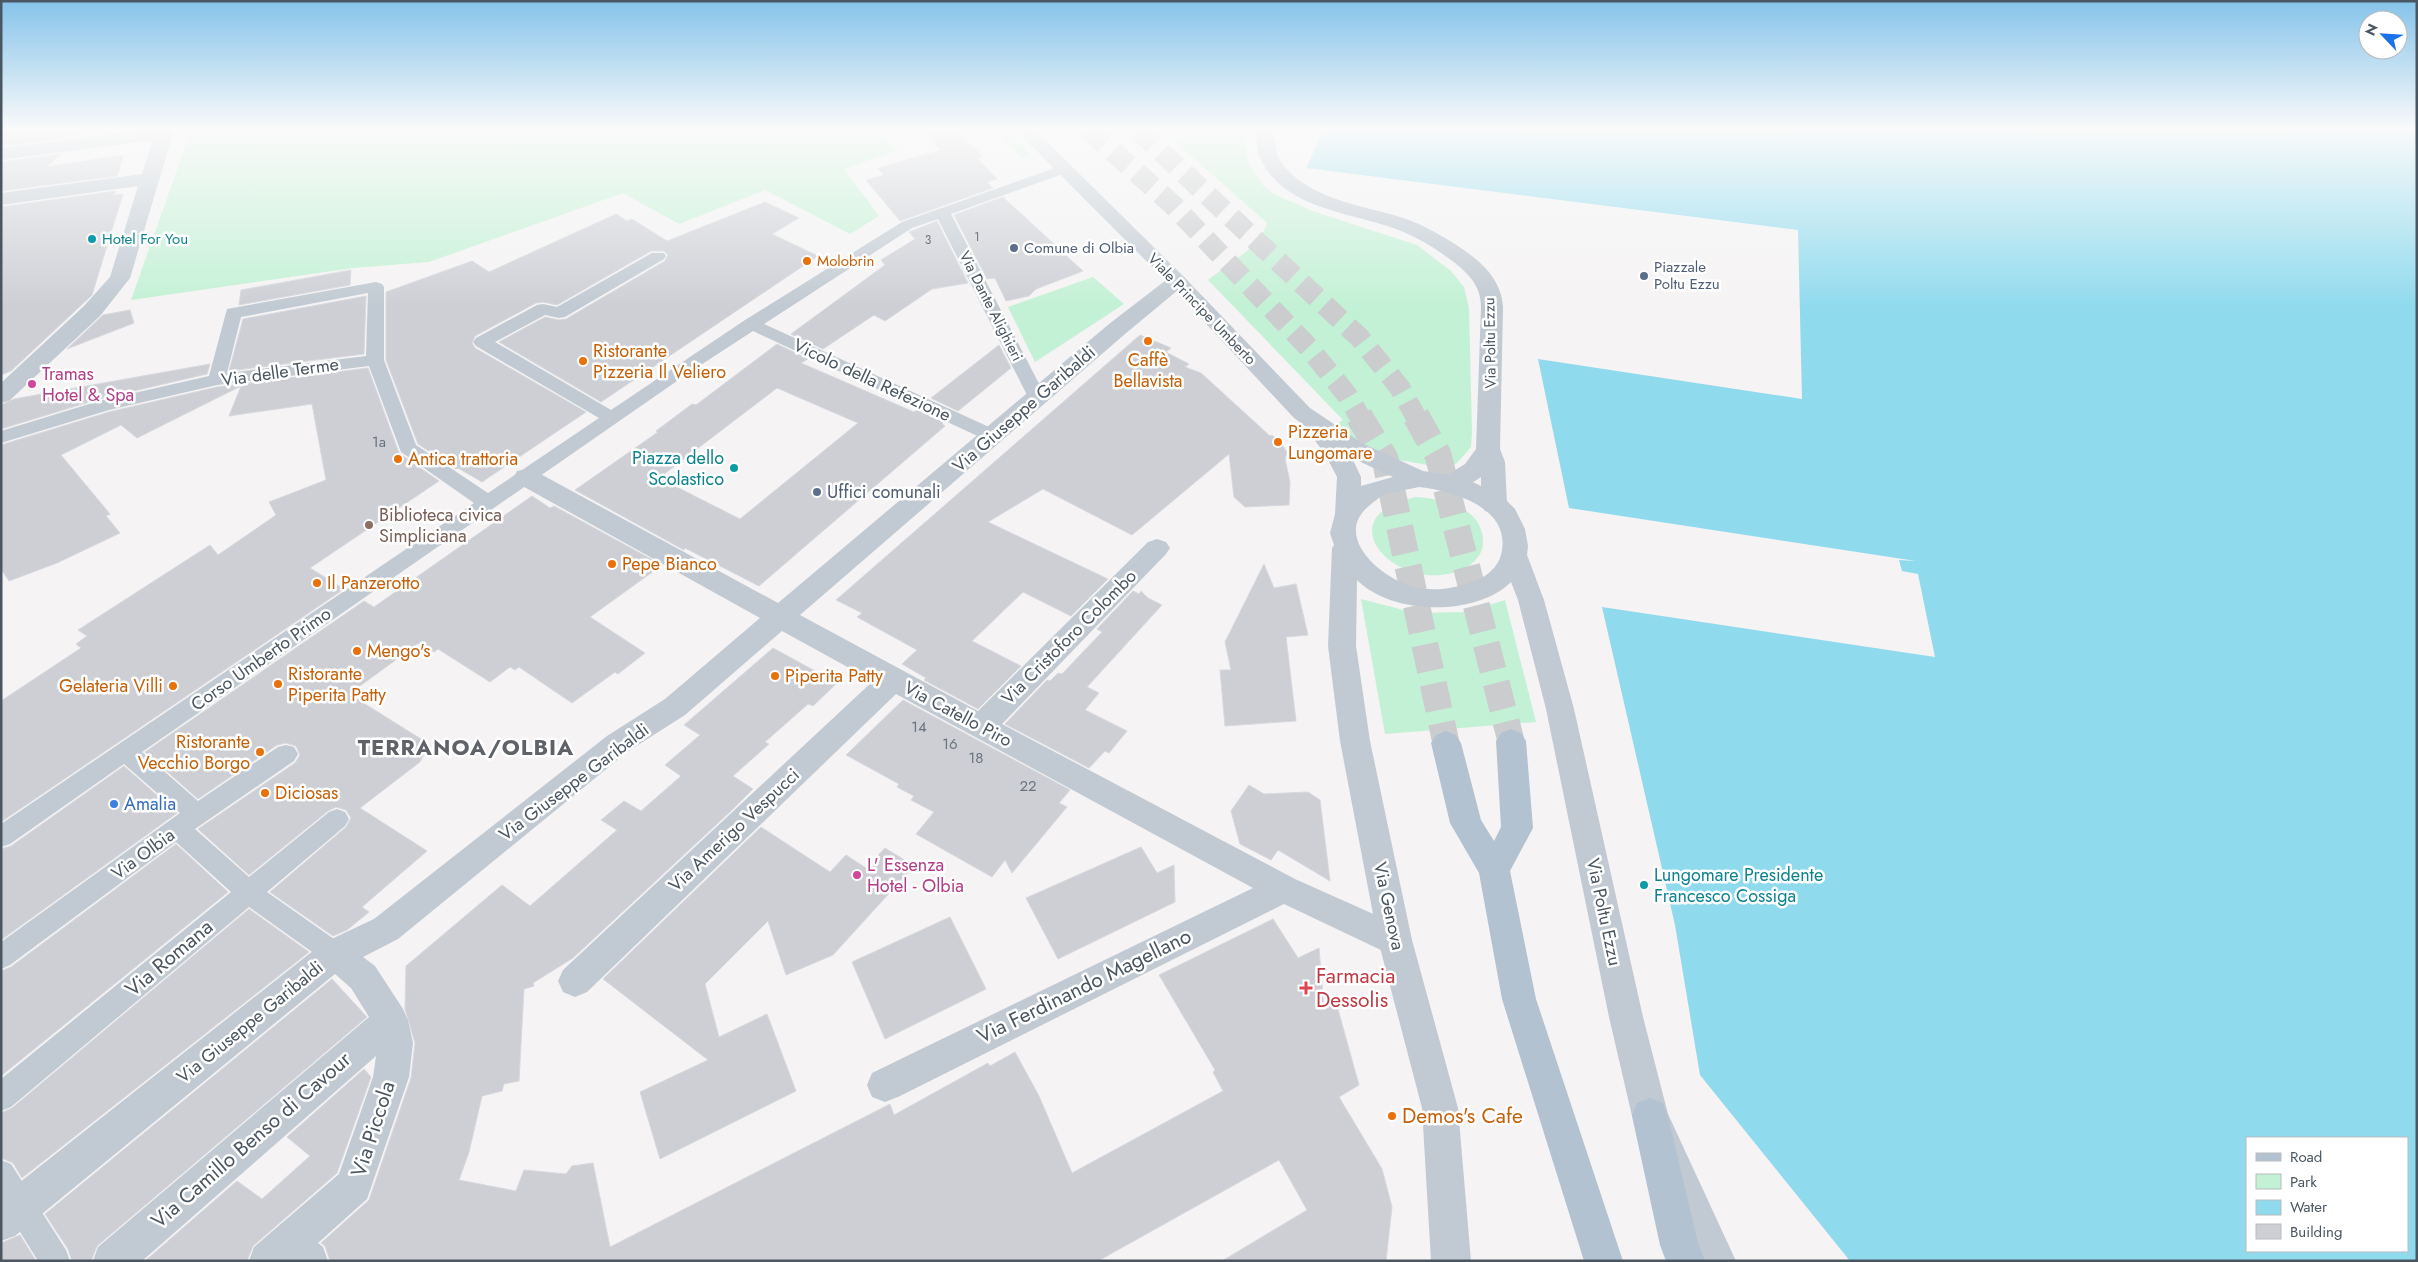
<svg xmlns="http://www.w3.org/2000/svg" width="2418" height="1262" viewBox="0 0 2418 1262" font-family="Jost,sans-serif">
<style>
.green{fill:#c3f1d5}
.water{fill:#90daee;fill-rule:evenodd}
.building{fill:#cdcfd5;stroke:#d7d9de;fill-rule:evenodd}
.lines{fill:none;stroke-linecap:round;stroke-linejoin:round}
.primary-tunnel-far1{stroke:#caccce;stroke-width:21;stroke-dasharray:21 11;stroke-linecap:butt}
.primary-tunnel{stroke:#caccce;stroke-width:27;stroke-dasharray:27 13;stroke-linecap:butt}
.pedestrian{fill:#c1cad2;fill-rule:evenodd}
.minor{fill:#c1cad2;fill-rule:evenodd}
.tertiary{fill:#c1cad2;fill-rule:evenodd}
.primary{fill:#b3c2d1;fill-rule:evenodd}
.culture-dot{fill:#0f9aa8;stroke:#fff;stroke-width:2}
.service-dot{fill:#5c6f8a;stroke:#fff;stroke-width:2}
.food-dot{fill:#e8710a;stroke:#fff;stroke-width:2}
.hotel-dot{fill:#d1479c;stroke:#fff;stroke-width:2}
.education-dot{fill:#8d6e63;stroke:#fff;stroke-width:2}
.shop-dot{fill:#3f7fe0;stroke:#fff;stroke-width:2}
.health-dot{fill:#e0444e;stroke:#fff;stroke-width:2}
.labels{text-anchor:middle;stroke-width:5;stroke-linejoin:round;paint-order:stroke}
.far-number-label{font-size:12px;fill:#6b747e}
.far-culture-label{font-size:15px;fill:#0d838f;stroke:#fff;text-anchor:start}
.far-service-label{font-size:15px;fill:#4e5e75;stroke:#fff;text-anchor:start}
.far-food-label{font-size:15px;fill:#c56008;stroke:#fff;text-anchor:start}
.far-street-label{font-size:15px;fill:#4a5661;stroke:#fff}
.number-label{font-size:15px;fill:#6b747e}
.food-label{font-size:18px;fill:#c56008;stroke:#fff;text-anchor:start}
.street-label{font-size:18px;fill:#4a5661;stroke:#fff}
.hotel-label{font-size:18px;fill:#b23c85;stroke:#fff;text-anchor:start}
.culture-label{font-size:18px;fill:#0d838f;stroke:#fff;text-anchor:end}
.service-label{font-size:18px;fill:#4e5e75;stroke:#fff;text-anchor:start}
.education-label{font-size:18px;fill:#785e54;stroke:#fff;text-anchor:start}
.shop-label{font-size:18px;fill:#366cbe;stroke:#fff;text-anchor:start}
.near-street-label{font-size:21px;fill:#4a5661;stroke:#fff}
.near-health-label{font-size:21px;fill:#be3a42;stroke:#fff;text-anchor:start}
.near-food-label{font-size:21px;fill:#c56008;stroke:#fff;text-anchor:start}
.district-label{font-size:22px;font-weight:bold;letter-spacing:1px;fill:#5f6368;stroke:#fff}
</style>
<rect width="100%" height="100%" fill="#f5f3f3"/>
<g class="green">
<polygon points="191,130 878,130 898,150 844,169 879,216 850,234 765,190 679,224 623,193 429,262 353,268 131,300"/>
<polygon points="996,130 1008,130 1030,154 1023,159"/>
<path d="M 1096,130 L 1147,130 C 1132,134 1108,143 1096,130 Z"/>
<path d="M 1198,130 L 1242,130 L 1249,164 L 1263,185 L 1274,194 L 1315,212 L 1417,245 L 1451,271 L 1464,287 L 1469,308 L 1472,432 L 1471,447 L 1456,464 L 1428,465 L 1399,460 L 1329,428 L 1343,420 L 1208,280 C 1227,264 1260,248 1267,223 L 1174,141 Z"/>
<polygon points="1093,277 1124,304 1035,362 1008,307"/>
<path d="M 1416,497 C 1444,499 1484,508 1483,543 C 1483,553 1475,562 1467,567 C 1404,602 1319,517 1416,497 Z"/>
<polygon points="1361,599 1415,613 1467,612 1505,600 1536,722 1385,734"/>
</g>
<path class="water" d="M 1324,130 L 2417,130 L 2417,1261 L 1850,1261 L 1700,1075 L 1675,925 L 1602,607 L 1935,657 L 1918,574 L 1902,571 L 1899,560 L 1916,561 L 1569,508 L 1538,359 L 1802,399 L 1798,230 L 1306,168 ZM 2247,1138 L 2407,1138 L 2407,1251 L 2247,1251 Z"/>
<g class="building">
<polygon points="1,130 88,130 81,136 1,146"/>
<polygon points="922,130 957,130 983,157 977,158 997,179 987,182 993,188 900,221 866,180 884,175 878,168 941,150"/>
<polygon points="61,154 46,167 124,155 117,176 1,191 1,162"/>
<polygon points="116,191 114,195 123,194 92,295 11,371 1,375 1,207"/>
<polygon points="1003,197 1028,220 1083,271 1036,289 1029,296 1006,301 995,278 987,279 954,215"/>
<polygon points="765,202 799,218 772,234 818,256 601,402 499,342 545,317 559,320 566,319 665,261 668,255 664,251 651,251 557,305 543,302 536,303 475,336 472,343 475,348 586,412 482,482 458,468 456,469 418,444 386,360 386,292 472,261 489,272 616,214 627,221 632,219 667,241"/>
<polygon points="937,221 968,283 932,289 885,321 874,315 823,349 791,334 885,265 881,260 915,239 909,232"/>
<polygon points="351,270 350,285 239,305 241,290"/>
<polygon points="366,296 364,354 229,371 243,319"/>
<polygon points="130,310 134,323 67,349 103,315"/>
<polygon points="1140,335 1171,348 1166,352 1189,364 1185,367 1201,373 1270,436 1272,435 1280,442 1287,452 1285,459 1290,482 1289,505 1245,507 1234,497 1229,454 1132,535 1043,489 988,522 1108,579 1071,616 1023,592 972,641 1021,666 978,709 924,680 926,678 902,664 917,650 857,617 862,613 836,600"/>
<path d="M 777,344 L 808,359 L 801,363 L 914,412 L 917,410 L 944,422 L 942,424 L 945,426 L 759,586 L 685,548 L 684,550 L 575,490 L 658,432 L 656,431 L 692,404 L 696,405 ZM 777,388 L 858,423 L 740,519 L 659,478 Z"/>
<polygon points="999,345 1011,368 958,411 931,398"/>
<polygon points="210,364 207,374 99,399 1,429 1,405 14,399"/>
<polygon points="368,368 399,453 439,481 310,568 344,589 1,822 1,701 81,648 76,644 87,636 78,630 210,545 218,555 276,515 269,502 326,480 312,404 229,416 241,386 137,438 121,425 61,455 110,514 106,516 120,533 57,563 9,581 1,569 1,445 109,412 217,387"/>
<polygon points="532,496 550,508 554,506 662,565 590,617 645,653 618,674 615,672 572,703 519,667 515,670 510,667 490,682 438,649 434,652 419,643 349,694 429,744 420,762 360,808 427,851 362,907 369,912 347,930 333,936 270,892 346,827 351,818 346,810 336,807 328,811 249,875 198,829 295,763 300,755 296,746 286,743 277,745 198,799 145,752 364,601 374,607"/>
<polygon points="1264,564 1274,588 1296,584 1308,635 1286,637 1296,721 1225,726 1220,670 1231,670 1225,642"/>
<polygon points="1133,591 1139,594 1141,591 1148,598 1162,605 1087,687 1099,693 1085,710 1127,731 1109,753 1105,751 1089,768 1005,724 1047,680 1050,681 1058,673 1062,674 1102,632 1097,629"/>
<polygon points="773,648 837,683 813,706 808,704 765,742 769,744 733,776 753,789 733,809 573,958 533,983 534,986 524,989 519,1081 504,1084 502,1091 482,1096 469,1152 459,1180 516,1191 524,1170 566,1174 572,1166 593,1163 610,1247 890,1104 894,1115 988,1063 990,1066 1015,1052 1039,1096 1072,1173 1223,1091 1213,1072 1215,1070 1159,975 1273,919 1298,958 1319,948 1324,1009 1336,1002 1359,1085 1339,1097 1382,1169 1392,1207 1386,1261 1222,1261 1307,1210 1279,1160 1098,1261 330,1261 325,1246 321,1243 369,1200 411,1078 415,1043 405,1009 406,966 502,885 530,906 617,830 601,820 624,801 641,811 681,776 665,765 700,735 684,725"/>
<polygon points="903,700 1070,790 1059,803 1067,807 1012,873 1005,860 992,877 916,834 934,812 911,800 914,796 897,787 899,784 846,755"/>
<polygon points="124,766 177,813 1,940 1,849 11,846"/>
<polygon points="1249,785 1264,794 1308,792 1320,800 1330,881 1278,850 1271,860 1240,844 1231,811"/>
<polygon points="761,827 830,872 846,855 866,868 885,848 914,866 833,955 786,975 768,921 705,984 719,1037 767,1014 796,1091 660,1159 640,1092 708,1060 603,979"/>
<polygon points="176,844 228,892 1,1076 1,971 11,967"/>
<polygon points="1141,847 1157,873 1174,865 1175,902 1058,959 1026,898"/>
<polygon points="249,909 309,952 22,1178 13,1163 1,1158 1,1113 12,1108"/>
<polygon points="950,917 986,989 885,1039 852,962"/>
<polygon points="332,979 367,1017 97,1246 91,1261 72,1261 68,1249 45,1214"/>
<polygon points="364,1069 371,1077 337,1173 253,1246 247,1261 145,1261 237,1181 262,1199 310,1156 287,1137"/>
<polygon points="20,1235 36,1261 1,1261 1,1243"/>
</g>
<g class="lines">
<g class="primary-tunnel-far1">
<polyline points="1089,130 1173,205 1310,349 1347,395 1360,417"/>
<polyline points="1138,130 1360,338 1400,388 1416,417"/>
</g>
<g class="primary-tunnel">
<polyline points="1359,416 1385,459 1446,743"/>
<polyline points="1416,416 1438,455 1511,741"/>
</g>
<g class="pedestrian">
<path d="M 1063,165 L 1070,169 L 1068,172 L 951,214 L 1047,399 L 1044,403 L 1032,403 L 1029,399 L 938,219 L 912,228 L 764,324 L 1000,432 L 1002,436 L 1000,440 L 993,442 L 986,440 L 753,331 L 690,372 L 142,752 L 198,801 L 278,747 L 286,745 L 294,747 L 298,754 L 294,761 L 195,829 L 249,877 L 329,812 L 337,809 L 345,812 L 349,819 L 345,826 L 267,892 L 344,946 L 348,954 L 344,962 L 335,966 L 326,962 L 249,907 L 11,1107 L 1,1111 L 1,1079 L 231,892 L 176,842 L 10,965 L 1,969 L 1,942 L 180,813 L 124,764 L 10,844 L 1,847 L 1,824 L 474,503 L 401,452 L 369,366 L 217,385 L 109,410 L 1,443 L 1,431 L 99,401 L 209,376 L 227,309 L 376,282 L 382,284 L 384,287 L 384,360 L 416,445 L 488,493 L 599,418 L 476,346 L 473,342 L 476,338 L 537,305 L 543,304 L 557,307 L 652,253 L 664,253 L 666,256 L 664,259 L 565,317 L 559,318 L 545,315 L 495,342 L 611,410 L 745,320 L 902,222 ZM 368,293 L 366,356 L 227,373 L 241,317 Z"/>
<polygon points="1,1160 11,1164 66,1250 70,1261 38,1261 1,1201"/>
</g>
<g class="minor">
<polygon points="145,130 174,130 130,278 100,316 9,401 1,403 1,383 84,306 110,277 138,186 1,205 1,193 142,174 153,140 1,160 1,148"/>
<path d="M 1256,130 L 1274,130 C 1276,141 1275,154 1282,163 C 1311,202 1367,205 1409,220 C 1432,229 1453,242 1472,256 C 1489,269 1502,286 1503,307 L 1500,449 L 1505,462 L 1507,505 L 1503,511 L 1494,514 L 1485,511 L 1481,505 L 1481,477 C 1469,485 1459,493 1444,489 L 1441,483 L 1444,477 L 1465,464 L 1476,449 L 1481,307 C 1481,287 1470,275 1455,263 C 1437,249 1417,237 1396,229 C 1350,212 1285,209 1261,160 C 1256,151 1257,140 1256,130 Z"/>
<polygon points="1177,275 1184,277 1188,281 1184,285 1125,334 800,615 978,711 1148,542 1157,539 1166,542 1170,548 1166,554 1002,724 1295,879 1407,929 1412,940 1407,951 1395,955 1383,951 1284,904 898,1097 885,1102 872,1097 867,1085 872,1073 1253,888 896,694 587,992 575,997 563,992 558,981 563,970 873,681 782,631 685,715 627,752 398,939 363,957 375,966 403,1009 408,1020 413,1043 409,1077 367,1199 318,1243 323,1247 328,1261 249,1261 254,1247 339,1174 373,1077 376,1056 142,1261 93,1261 98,1247 369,1017 351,988 335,974 15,1236 1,1241 1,1197 323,943 374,919 607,736 665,699 760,618 517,483 514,477 517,471 526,469 535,471 778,603 1109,324 1170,277"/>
</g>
<path class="tertiary" d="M 1016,130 L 1035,130 L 1184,277 L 1310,408 L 1362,443 L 1423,471 L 1450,475 L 1475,483 L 1504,498 L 1515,509 L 1525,529 L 1528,546 L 1527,555 L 1544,600 L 1574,709 L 1643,1017 L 1668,1114 L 1736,1261 L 1695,1261 L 1632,1116 L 1609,1017 L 1546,709 L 1518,600 L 1511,582 C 1476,617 1391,615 1357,580 L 1356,646 L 1370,741 L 1412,940 L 1458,1108 L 1471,1261 L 1431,1261 L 1422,1108 L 1378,940 L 1340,741 L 1328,646 L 1332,548 L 1334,545 L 1330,533 L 1335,514 L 1337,477 L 1326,456 L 1311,435 L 1313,432 L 1294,418 L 1170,285 ZM 1352,458 L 1393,477 L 1361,486 L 1361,477 ZM 1419,487 C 1454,491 1513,508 1501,555 C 1498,567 1486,577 1475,581 C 1454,589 1429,593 1408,585 C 1377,575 1333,534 1370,505 C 1374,502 1378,498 1382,496 C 1393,491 1407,490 1419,487 Z"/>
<g class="primary">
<polygon points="1511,729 1521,733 1526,741 1533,828 1510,871 1536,999 1623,1261 1584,1261 1502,999 1479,873 1450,823 1431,743 1436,735 1446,731 1456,735 1461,743 1481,820 1494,841 1501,827 1496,741 1501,733"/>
<polygon points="1650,1098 1663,1103 1668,1116 1698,1243 1705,1261 1666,1261 1660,1245 1632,1116 1637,1103"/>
</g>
</g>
<linearGradient id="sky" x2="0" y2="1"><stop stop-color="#85c3ea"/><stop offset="0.42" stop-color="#fafafa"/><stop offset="1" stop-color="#fafafa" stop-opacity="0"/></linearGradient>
<rect width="2418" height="307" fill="url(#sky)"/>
<g class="culture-dot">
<circle cx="92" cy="239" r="5"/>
<circle cx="734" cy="468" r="5"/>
<circle cx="1644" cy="885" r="5"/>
</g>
<g class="service-dot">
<circle cx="1014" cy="248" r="5"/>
<circle cx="1644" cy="276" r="5"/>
<circle cx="817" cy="492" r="5"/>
</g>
<g class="food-dot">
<circle cx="807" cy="261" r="5"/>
<circle cx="1148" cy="341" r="5"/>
<circle cx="583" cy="361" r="5"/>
<circle cx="1278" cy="442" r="5"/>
<circle cx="398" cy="459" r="5"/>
<circle cx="612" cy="564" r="5"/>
<circle cx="317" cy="583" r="5"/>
<circle cx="357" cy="651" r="5"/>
<circle cx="775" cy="676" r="5"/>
<circle cx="278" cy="684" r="5"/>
<circle cx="173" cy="686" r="5"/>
<circle cx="260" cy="752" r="5"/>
<circle cx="265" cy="793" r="5"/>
<circle cx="1392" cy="1116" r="5"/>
</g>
<g class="hotel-dot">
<circle cx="32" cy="384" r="5"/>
<circle cx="857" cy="875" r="5"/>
</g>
<circle class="education-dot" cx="369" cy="525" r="5"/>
<circle class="shop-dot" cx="114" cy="804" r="5"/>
<path class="health-dot" d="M1303.5 980.5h5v5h5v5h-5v5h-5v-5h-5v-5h5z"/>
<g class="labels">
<g class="far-number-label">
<text x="977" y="241">1</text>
<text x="928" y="244">3</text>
</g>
<g class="far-culture-label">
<text x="102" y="244">Hotel For You</text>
</g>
<g class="far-service-label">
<text x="1024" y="253">Comune di Olbia</text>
<text x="1654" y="272">Piazzale<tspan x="1654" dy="17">Poltu Ezzu</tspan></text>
</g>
<g class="far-food-label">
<text x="817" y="266">Molobrin</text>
</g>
<g class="far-street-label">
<text transform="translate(991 306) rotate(63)" y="5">Via Dante Alighieri</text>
<text transform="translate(1202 309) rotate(46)" y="5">Viale Principe Umberto</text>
<text transform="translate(1490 343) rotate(-91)" y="5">Via Poltu Ezzu</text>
</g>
<g class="number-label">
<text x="379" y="447">1a</text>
<text x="919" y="732">14</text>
<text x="950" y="749">16</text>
<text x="976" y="763">18</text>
<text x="1028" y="791">22</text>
</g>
<g class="food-label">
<text x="593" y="357">Ristorante<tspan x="593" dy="21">Pizzeria Il Veliero</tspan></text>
<text x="1148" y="366" text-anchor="middle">Caffè<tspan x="1148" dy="21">Bellavista</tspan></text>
<text x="1288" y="438">Pizzeria<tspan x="1288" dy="21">Lungomare</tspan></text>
<text x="408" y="465">Antica trattoria</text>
<text x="622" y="570">Pepe Bianco</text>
<text x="327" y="589">Il Panzerotto</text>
<text x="367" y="657">Mengo's</text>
<text x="288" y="680">Ristorante<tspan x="288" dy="21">Piperita Patty</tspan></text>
<text x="785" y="682">Piperita Patty</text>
<text x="163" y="692" text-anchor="end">Gelateria Villi</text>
<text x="250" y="748" text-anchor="end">Ristorante<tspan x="250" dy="21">Vecchio Borgo</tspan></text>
<text x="275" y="799">Diciosas</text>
</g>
<g class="street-label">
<text transform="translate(280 372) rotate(-8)" y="6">Via delle Terme</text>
<text transform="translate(872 380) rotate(25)" y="6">Vicolo della Refezione</text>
<text transform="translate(1024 409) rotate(-41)" y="6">Via Giuseppe Garibaldi</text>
<text transform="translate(1069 637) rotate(-45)" y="6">Via Cristoforo Colombo</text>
<text transform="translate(261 659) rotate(-35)" y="6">Corso Umberto Primo</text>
<text transform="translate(958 714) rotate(28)" y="6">Via Catello Piro</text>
<text transform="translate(574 782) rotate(-37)" y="6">Via Giuseppe Garibaldi</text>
<text transform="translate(734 830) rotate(-43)" y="6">Via Amerigo Vespucci</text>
<text transform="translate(143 854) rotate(-36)" y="6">Via Olbia</text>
<text transform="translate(1389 906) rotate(78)" y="6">Via Genova</text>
<text transform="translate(1604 912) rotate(78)" y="6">Via Poltu Ezzu</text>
<text transform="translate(250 1022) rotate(-39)" y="6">Via Giuseppe Garibaldi</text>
</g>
<g class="hotel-label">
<text x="42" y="380">Tramas<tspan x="42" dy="21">Hotel &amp; Spa</tspan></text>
<text x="867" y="871">L' Essenza<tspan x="867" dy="21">Hotel - Olbia</tspan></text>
</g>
<g class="culture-label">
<text x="724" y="464">Piazza dello<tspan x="724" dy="21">Scolastico</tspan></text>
<text x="1654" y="881" text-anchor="start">Lungomare Presidente<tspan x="1654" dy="21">Francesco Cossiga</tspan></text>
</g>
<g class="service-label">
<text x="827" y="498">Uffici comunali</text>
</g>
<g class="education-label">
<text x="379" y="521">Biblioteca civica<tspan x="379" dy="21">Simpliciana</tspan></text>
</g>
<g class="shop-label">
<text x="124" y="810">Amalia</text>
</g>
<g class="near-street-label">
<text transform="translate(169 958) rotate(-40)" y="7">Via Romana</text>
<text transform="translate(1084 986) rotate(-26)" y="7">Via Ferdinando Magellano</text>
<text transform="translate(373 1129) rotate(-72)" y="7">Via Piccola</text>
<text transform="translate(251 1140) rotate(-41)" y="7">Via Camillo Benso di Cavour</text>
</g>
<g class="near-health-label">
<text x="1316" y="983">Farmacia<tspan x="1316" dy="24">Dessolis</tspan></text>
</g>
<g class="near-food-label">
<text x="1402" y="1123">Demos's Cafe</text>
</g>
<g class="district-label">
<text x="466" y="755">TERRANOA/OLBIA</text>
</g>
</g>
<rect width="2418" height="1262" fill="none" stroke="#4a5661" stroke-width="5"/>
<rect x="2246" y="1137" width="162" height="115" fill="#ffffff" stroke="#b7bbc0"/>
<rect x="2256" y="1153" width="25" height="8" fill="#b3c2d1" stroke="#b7bbc0"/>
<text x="2290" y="1162" font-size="15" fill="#4a5661">Road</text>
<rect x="2256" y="1174" width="25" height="15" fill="#c3f1d5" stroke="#b7bbc0"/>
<text x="2290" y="1187" font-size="15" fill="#4a5661">Park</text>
<rect x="2256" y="1200" width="25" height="15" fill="#90daee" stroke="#b7bbc0"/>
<text x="2290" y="1212" font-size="15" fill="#4a5661">Water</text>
<rect x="2256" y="1224" width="25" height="15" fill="#cdcfd5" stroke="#b7bbc0"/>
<text x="2290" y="1237" font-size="15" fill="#4a5661">Building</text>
<g transform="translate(2383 35) rotate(295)"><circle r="24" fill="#ffffff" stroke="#b7bbc0"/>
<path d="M0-4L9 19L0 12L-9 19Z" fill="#1a73e8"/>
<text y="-8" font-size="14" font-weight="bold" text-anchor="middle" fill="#4a5661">N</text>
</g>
</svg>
